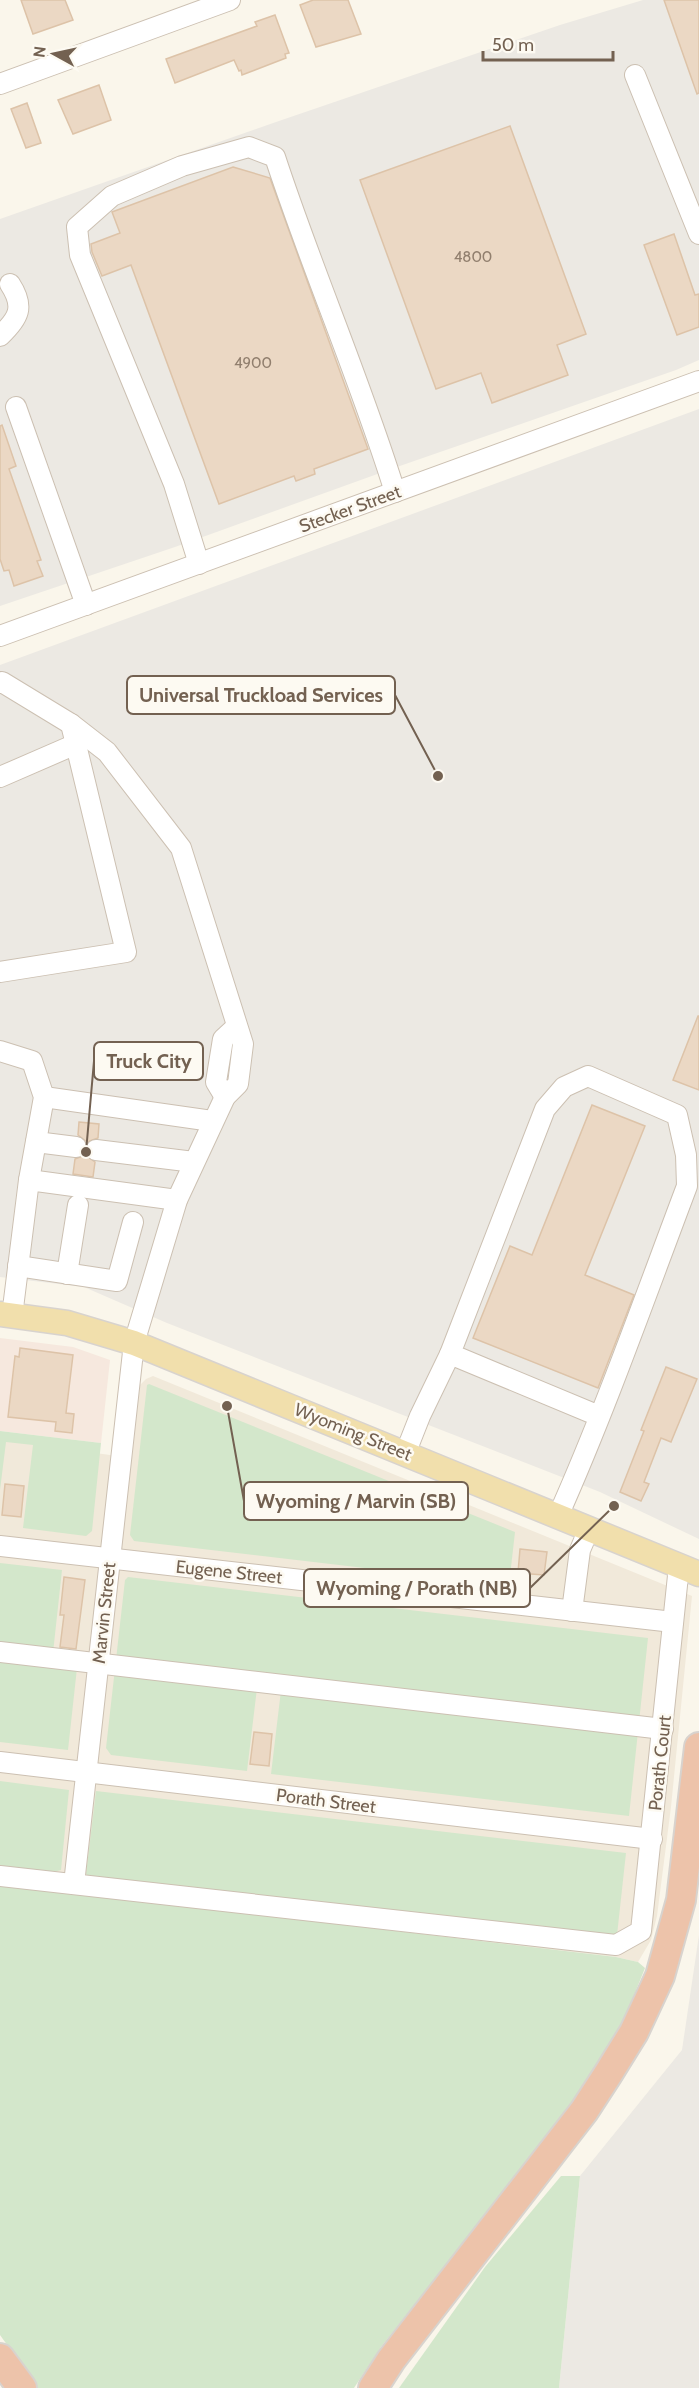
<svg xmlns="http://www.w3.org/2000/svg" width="699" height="2388" viewBox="0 0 699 2388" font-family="Cabin,sans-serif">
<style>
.residential{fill:#f1e9da}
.commercial{fill:#f6e8de}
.industrial{fill:#ece9e3}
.green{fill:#d3e7cb}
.building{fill:#ebd8c4;stroke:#ddc3a8;stroke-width:1.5}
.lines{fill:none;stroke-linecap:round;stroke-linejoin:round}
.minor-casing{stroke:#ccc0b2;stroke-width:22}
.major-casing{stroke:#d8d3ce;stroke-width:27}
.highway-casing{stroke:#d8d3ce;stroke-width:32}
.minor{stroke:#fff;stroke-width:20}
.major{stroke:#f1dfac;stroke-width:24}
.highway{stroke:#edc3aa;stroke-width:28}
.labels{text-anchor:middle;stroke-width:5;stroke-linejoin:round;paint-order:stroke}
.number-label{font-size:15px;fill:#917f6e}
.street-label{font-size:18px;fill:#736151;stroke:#fdfaf2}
.leader{fill:none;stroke:#736151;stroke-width:2}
.callout-dot{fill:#736151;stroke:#fdfaf2;stroke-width:2}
.callout{fill:#fdfaf2;stroke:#736151;stroke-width:2}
.callout-label{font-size:20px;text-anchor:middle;font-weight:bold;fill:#736151}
</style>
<rect width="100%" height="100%" fill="#faf6eb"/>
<polygon class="residential" points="153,1376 692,1596 671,1807 657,1916 651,1940 638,1962 616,1957 0,1885 0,1440 132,1458 140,1385 146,1379"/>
<polygon class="commercial" points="0,1338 73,1347 110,1360 101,1443 0,1431"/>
<g class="industrial">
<polygon points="643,0 699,0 699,360 676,370 394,468 175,547 0,606 0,219 276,122 560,25"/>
<polygon points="699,409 699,1539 600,1492 167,1323 84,1287 0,1277 0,665"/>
<polygon points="699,1935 699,2388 559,2388 580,2176 682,2050"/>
</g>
<g class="green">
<polygon points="149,1384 515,1532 509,1585 134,1541 130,1535 147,1385"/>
<polygon points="0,1431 101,1443 92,1531 86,1536 23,1528 33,1445 6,1442 0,1490"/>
<polygon points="0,1563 62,1570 52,1662 77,1668 68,1750 0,1742"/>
<polygon points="128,1577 648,1638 629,1816 271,1774 282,1682 258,1680 247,1771 111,1755 106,1748 125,1580"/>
<polygon points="0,1781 69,1790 61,1870 50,1873 0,1868"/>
<polygon points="96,1791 626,1853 617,1935 600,1939 88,1876 86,1874"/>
<polygon points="0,1884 616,1957 638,1962 645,1968 618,2035 587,2086 381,2347 354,2388 38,2388 0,2335"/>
<polygon points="561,2176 580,2176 559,2388 399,2388 485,2267"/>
</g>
<g class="building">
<polygon points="21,0 65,0 73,20 33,34"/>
<polygon points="313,0 348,0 361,34 316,47 300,5"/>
<polygon points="664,0 699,0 699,93 697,94"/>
<polygon points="275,15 289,53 285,54 286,58 242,75 241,70 239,71 234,60 175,83 166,59 257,26 255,22"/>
<polygon points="99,85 111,120 73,134 58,100"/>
<polygon points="27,103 41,143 26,148 11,109"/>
<polygon points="510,126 586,334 557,345 568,375 492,403 481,373 436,389 360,180"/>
<polygon points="233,167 270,178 368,449 314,469 315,474 296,481 294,476 219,504 131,265 102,276 92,252 91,244 120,233 112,212"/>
<polygon points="674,234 695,295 699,294 699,327 677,335 644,245"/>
<polygon points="2,425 16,466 9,469 41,560 37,561 43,576 14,586 9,570 4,571 0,559 0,426"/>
<polygon points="698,1016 699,1016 699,1090 673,1080"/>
<polygon points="592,1105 645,1126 585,1275 634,1295 598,1388 473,1338 510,1246 532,1255"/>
<polygon points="79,1122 99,1124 98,1138 87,1142 78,1135"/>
<polygon points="85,1155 95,1162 93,1177 73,1174 75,1159"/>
<polygon points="20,1348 73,1355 66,1413 74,1414 72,1433 55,1431 56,1422 8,1417 15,1356 19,1357"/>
<polygon points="666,1367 697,1379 671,1442 661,1438 644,1482 649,1484 641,1501 620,1492 644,1431 641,1430"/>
<polygon points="5,1484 24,1486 21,1517 2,1515"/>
<polygon points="520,1549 547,1552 544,1575 518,1573"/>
<polygon points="64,1577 85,1580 76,1649 60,1647 64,1615 60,1615"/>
<polygon points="254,1732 272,1734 269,1766 250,1764"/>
</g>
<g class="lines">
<defs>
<g id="minor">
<polyline points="635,75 699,234"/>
<polyline points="0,84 230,0"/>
<path d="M 0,336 C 19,318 25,307 10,284"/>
<polyline points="16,407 86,605"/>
<path d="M 199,564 L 174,484 L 80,255 L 77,227 L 112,196 L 182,166 L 249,147 L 275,157 C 312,270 360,379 395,492"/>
<polyline points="0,636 699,381"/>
<polyline points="0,683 2,682 71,724 107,752 181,848 243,1044 238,1084 225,1097 177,1200 134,1343 74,1884"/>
<polyline points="0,777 76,744"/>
<polyline points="0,972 126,952 71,724"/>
<polyline points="0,1051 32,1061 44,1097 29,1180"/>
<polyline points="44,1097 212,1121"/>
<polyline points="225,1097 216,1082 223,1039 236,1027"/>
<polyline points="36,1142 76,1147"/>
<polyline points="96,1150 194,1162"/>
<polyline points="18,1266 117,1281 133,1222"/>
<polyline points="67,1274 78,1205"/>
<polyline points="12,1316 29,1180 177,1200"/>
<polyline points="405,1454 420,1416 450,1354"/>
<path d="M 558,1516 C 606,1408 645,1297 687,1186 L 686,1155 L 677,1115 L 588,1076 L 564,1087 L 545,1109 L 450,1354 L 599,1416"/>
<polyline points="0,1546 673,1622"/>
<polyline points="572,1611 580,1550 589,1529"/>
<polyline points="0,1652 663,1729"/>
<polyline points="0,1762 652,1839"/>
<polyline points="0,1876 616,1945 641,1931 679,1566"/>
</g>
<polyline id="major" points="0,1314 67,1323 134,1343 699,1574"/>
<g id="highway">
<polyline points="0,2358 22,2388"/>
<polyline points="373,2388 391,2360 584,2111 608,2074 634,2032 660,1976 681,1900 699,1747"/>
</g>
</defs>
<use href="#minor" class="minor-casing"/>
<use href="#major" class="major-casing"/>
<use href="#highway" class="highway-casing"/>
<use href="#minor" class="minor"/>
<use href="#major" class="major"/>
<use href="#highway" class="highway"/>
</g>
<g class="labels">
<g class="number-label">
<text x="473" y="262">4800</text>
<text x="253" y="368">4900</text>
</g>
<g class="street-label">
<text transform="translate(350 509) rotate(-20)" y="6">Stecker Street</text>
<text transform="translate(353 1432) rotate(22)" y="6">Wyoming Street</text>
<text transform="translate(229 1572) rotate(6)" y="6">Eugene Street</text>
<text transform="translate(104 1613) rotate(-84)" y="6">Marvin Street</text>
<text transform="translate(660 1763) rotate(-84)" y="6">Porath Court</text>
<text transform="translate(326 1801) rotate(7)" y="6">Porath Street</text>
</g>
</g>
<path class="leader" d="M438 776L395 695M86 1152L94 1061M227 1406L244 1501M614 1506L530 1588"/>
<g class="callout-dot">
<circle cx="438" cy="776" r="6"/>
<circle cx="86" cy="1152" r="6"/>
<circle cx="227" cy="1406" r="6"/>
<circle cx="614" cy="1506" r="6"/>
</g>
<g class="callout">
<rect x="127" y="676" width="268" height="38" rx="6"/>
<rect x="94" y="1042" width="109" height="38" rx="6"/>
<rect x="244" y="1482" width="224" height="38" rx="6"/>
<rect x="304" y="1569" width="226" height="38" rx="6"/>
</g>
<g class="callout-label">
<text x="261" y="702">Universal Truckload Services</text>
<text x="149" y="1068">Truck City</text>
<text x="356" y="1508">Wyoming / Marvin (SB)</text>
<text x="417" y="1595">Wyoming / Porath (NB)</text>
</g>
<g transform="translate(54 54) rotate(278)" stroke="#fdfaf2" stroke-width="4.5" paint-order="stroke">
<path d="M0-4.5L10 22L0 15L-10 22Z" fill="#736151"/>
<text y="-9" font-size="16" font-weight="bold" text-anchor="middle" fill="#736151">N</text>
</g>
<path d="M483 51v9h130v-9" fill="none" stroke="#736151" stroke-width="3"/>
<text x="492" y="51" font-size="18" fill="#736151" stroke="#fdfaf2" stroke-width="4.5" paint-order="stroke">50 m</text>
</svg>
